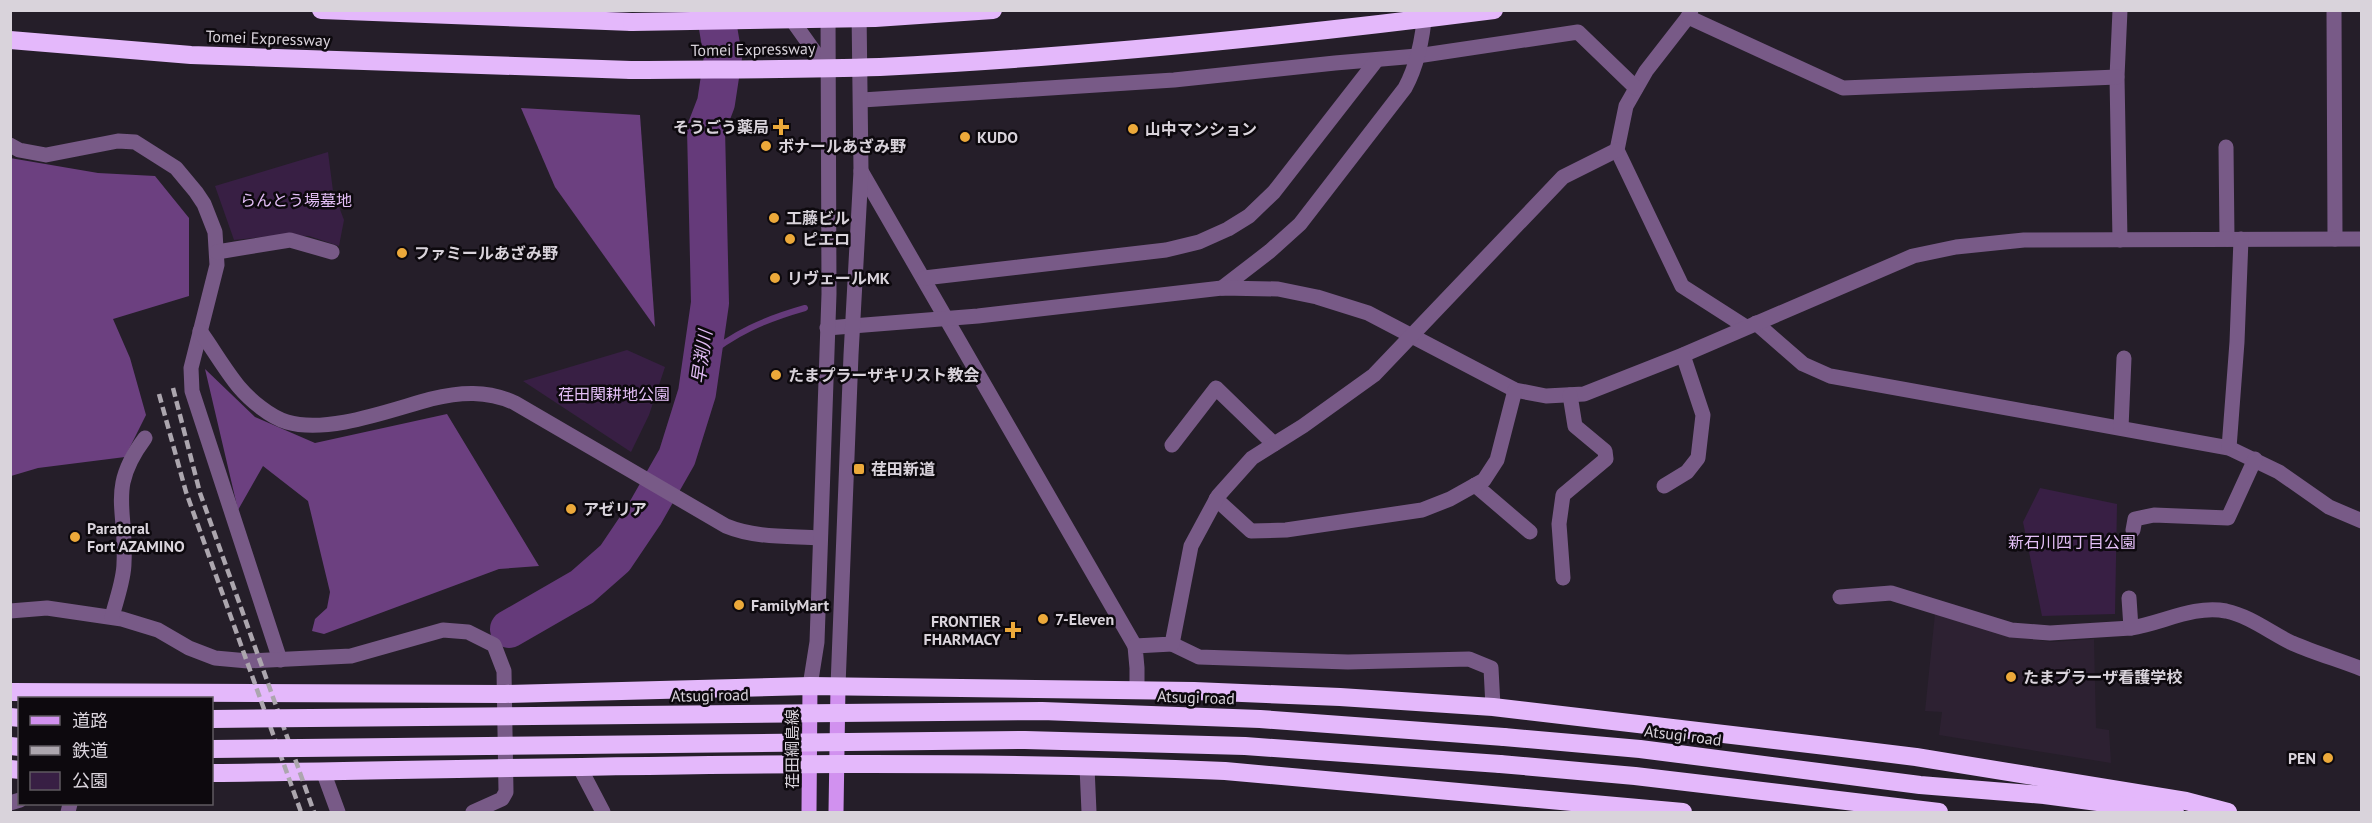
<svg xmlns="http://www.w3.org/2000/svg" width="2372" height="823" viewBox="0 0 2372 823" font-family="'PT Sans','Noto Sans JP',sans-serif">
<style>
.built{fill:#2d2132}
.green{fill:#381f44}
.forest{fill:#6c4080}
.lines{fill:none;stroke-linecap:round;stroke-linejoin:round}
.stream{stroke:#653a7a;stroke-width:6}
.river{stroke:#653a7a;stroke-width:38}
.minor{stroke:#785a87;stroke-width:15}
.major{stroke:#d191ef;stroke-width:15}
.highway{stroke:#e4b8fb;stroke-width:18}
.rail{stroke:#aca6ae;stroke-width:4.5;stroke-dasharray:9 4.5;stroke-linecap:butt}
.highway-bridge{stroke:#e4b8fb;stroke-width:18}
.poi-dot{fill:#eca93a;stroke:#0d090e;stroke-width:2}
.labels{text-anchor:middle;stroke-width:5;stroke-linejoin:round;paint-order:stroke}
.street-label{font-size:16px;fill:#d9d3db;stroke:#0d090e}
.poi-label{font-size:16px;font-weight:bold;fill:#d9d3db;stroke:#0d090e;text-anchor:start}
.park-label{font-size:16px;fill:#e4bff7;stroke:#0d090e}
.water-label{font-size:18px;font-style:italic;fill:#e0bbf3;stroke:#0d090e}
</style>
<rect width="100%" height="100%" fill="#251e29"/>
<polygon class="built" points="1935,614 2008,636 2051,642 2094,639 2096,728 2109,730 2111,763 1939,735 1942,712 1925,711"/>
<g class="green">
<polygon points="328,152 333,191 344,220 339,246 309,236 281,235 234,240 215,186"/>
<polygon points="627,350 665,367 649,415 631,452 523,381"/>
<polygon points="2040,488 2117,504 2115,614 2042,616 2023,522"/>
</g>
<g class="forest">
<polygon points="521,108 640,115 655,327 555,187"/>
<polygon points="10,158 98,173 155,176 189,218 189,296 113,319 130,358 146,415 125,457 38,468 11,476"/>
<polygon points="205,369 255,417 315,443 447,414 539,566 499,569 324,634 312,631 315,619 327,608 330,592 308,501 263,466 238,510"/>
</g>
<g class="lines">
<path class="stream" d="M 702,360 C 733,333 766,319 805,308"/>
<polyline class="river" points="509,629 582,587 615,558 644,515 677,457 697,393 710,303 706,129 716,103 723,57 715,10"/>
<g class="minor">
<polyline points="1691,10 1688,17 1646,71 1626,106 1617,150 1682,286 1746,327"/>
<polyline points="2120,10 2117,77 2120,240"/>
<polyline points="2334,10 2335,239"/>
<polyline points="787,13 829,72"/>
<polyline points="1688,17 1843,88 2117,77"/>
<polyline points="862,100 1174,80 1335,63 1417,56 1578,32 1636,88"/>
<polyline points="10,145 19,150 46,155 118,141 135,142 176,168 196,192 204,204 215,232 217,265 191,368 192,391 280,660"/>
<polyline points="2226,147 2227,239"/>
<polyline points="861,171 1135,646"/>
<polyline points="217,252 290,240 332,252"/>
<polyline points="924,278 1166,250 1199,242 1228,229 1249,216 1274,192 1376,61"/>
<path d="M 1222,288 L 1270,251 L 1300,224 L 1405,88 C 1418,64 1423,37 1425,10"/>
<polyline points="1756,323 1803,364 1830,376 2229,448 2279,472 2329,507 2362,521"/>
<polyline points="827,328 978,316 1222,288 1278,289 1317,297 1368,313 1515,390 1546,396 1584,394 1683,355 1913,256 1956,247 2024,240 2362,239"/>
<path d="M 200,331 C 213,349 225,370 239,387 C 250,400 270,417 287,422 C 328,434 390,410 431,399 C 460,392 487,390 515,403 L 726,526 C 755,538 788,536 820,538"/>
<polyline points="2121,428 2124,358"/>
<polyline points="1172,445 1216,388 1274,444"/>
<polyline points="2229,448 2237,342 2241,239"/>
<polyline points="1475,485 1530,532"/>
<polyline points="1664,486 1687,472 1698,458 1703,415 1683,355"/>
<polyline points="1216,499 1251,531 1286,530 1422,510 1450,499 1484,480 1497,460 1515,390"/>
<polyline points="2133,530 2135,519 2154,515 2228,518 2255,459"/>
<polyline points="1563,578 1559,524 1563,495 1606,459 1605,451 1575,426 1570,395"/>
<polyline points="1840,597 1891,593 2011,630 2050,633 2131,628"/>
<path d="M 2129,598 L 2131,628 C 2163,623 2193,605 2226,611 C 2250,616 2271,633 2292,643 C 2315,653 2339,660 2362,669"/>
<polyline points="10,611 47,608 122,619 158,630 189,648 215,658 248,661 351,656 443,630 468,632 494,645 504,671 506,792 502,799 473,812"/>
<path d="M 112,617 C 116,600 124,580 124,563 C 127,508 107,489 145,438"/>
<polyline points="1172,644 1199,657 1348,662 1469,659 1491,668 1493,707"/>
<polyline points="810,686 817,642 829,294 828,10"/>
<polyline points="838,686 851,355 861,171 859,10"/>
<polyline points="1137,690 1137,668 1135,646 1172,644 1191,546 1218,496 1252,458 1303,426 1374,375 1563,177 1617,150"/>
<polyline points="1087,767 1089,812"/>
<polyline points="580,768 603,812"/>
<polyline points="323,771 338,812"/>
<polyline points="10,803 20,800"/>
<polyline points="68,812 70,804"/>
</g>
<g class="major">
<polyline points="809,812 810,686"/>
<polyline points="836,812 838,686"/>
</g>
<g class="highway">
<polyline points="321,10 632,22"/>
<polyline points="10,40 191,55 631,70"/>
<polyline points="10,692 505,694 810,686 1194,691 1340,697 1493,707 1826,746 1916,757 2186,801 2228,812"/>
<polyline points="10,717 20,718"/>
<polyline points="1504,737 1640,749 1920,785 2044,795 2175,812"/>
<polyline points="10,746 20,747"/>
<polyline points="1500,764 1635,776 1939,812"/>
<polyline points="10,769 20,770"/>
<path d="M 212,773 C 549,769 887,756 1225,771 L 1683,812"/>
</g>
<g class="rail">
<polyline points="173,388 200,493 314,812"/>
<polyline points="159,394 186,492 301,812"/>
</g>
<g class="highway-bridge">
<polyline points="632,22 875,18 993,10"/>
<path d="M 631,70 C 714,69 797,70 880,67 C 1085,57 1290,36 1494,10"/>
<polyline points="212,719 1042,711 1260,719 1504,737"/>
<polyline points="212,749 1025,740 1245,746 1500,764"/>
</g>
</g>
<g class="poi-dot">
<path d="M778 118h6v6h6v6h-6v6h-6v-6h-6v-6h6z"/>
<circle cx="1133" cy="129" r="6"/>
<circle cx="965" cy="137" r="6"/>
<circle cx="766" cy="146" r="6"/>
<circle cx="774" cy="218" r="6"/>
<circle cx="790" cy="239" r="6"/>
<circle cx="402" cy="253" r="6"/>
<circle cx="775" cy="278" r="6"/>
<circle cx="776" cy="375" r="6"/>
<rect x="853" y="463" width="12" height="12" rx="3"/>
<circle cx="571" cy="509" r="6"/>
<circle cx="75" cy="537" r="6"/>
<circle cx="739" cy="605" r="6"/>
<circle cx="1043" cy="619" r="6"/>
<path d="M1010 621h6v6h6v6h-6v6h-6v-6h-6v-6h6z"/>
<circle cx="2011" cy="677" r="6"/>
<circle cx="2328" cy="758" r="6"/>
</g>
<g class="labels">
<g class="street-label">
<text transform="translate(268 38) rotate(2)" y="6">Tomei Expressway</text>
<text transform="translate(753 49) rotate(-1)" y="6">Tomei Expressway</text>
<text transform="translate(710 695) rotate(-1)" y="6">Atsugi road</text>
<text transform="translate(1196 697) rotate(2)" y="6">Atsugi road</text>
<text transform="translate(1683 735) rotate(7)" y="6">Atsugi road</text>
<text transform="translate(792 749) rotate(-90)" y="6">荏田綱島線</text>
</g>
<g class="poi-label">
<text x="769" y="133" text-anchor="end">そうごう薬局</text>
<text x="1145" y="135">山中マンション</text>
<text x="977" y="143">KUDO</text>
<text x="778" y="152">ボナールあざみ野</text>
<text x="786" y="224">工藤ビル</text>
<text x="802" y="245">ピエロ</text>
<text x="414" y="259">ファミールあざみ野</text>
<text x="787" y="284">リヴェールMK</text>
<text x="788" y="381">たまプラーザキリスト教会</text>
<text x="871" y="475">荏田新道</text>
<text x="583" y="515">アゼリア</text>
<text x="87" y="534">Paratoral<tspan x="87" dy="18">Fort AZAMINO</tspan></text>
<text x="751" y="611">FamilyMart</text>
<text x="1055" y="625">7-Eleven</text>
<text x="1001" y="627" text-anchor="end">FRONTIER<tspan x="1001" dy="18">FHARMACY</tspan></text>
<text x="2023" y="683">たまプラーザ看護学校</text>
<text x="2316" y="764" text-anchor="end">PEN</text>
</g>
<g class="park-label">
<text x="296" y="206">らんとう場墓地</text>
<text x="614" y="400">荏田関耕地公園</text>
<text x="2072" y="548">新石川四丁目公園</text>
</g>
<g class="water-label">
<text transform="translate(702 357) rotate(-82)" y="6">早渕川</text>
</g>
</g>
<rect width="2372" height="823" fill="none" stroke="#d9d3db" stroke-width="24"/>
<rect x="18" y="697" width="195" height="108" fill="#0d090e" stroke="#5f5a60" stroke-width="1.5"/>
<rect x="30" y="716" width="30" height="9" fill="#d191ef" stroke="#5f5a60" stroke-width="1.5"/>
<text x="72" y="727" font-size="18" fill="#d9d3db">道路</text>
<rect x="30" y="746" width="30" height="9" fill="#aca6ae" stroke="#5f5a60" stroke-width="1.5"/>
<text x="72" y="757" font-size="18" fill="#d9d3db">鉄道</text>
<rect x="30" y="772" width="30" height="18" fill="#381f44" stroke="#5f5a60" stroke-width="1.5"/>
<text x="72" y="787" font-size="18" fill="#d9d3db">公園</text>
</svg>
